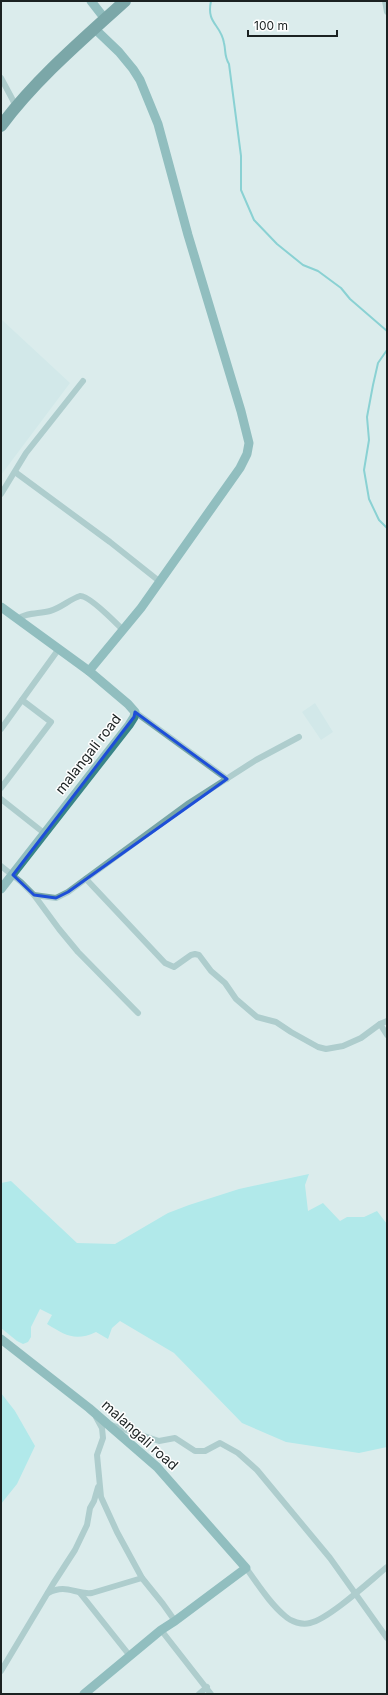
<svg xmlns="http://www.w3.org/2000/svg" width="388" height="1695" viewBox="0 0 388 1695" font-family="Inter,sans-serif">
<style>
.built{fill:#c8e3e4}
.green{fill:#7fe4e6}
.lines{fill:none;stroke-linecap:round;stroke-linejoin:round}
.stream{stroke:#28b0b3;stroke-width:2}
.street{stroke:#78a6a7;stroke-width:6}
.secondary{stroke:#398587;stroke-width:9}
.highway{stroke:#085355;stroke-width:12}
.marked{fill:none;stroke:#1d4ed8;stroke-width:3;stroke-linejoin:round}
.labels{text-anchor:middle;stroke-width:3;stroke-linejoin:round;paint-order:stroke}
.street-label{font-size:14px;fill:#1b2222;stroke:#fff}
</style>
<rect width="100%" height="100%" fill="#dbecec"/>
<g class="built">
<polygon points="1,319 70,383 1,475"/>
<polygon points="315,703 333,732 321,740 302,712"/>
</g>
<g class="green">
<path d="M 309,1174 L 305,1185 L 308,1211 L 323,1203 L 340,1221 L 347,1217 L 364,1217 L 377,1211 L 387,1224 L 387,1447 L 359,1453 L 286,1442 L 242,1423 L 174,1353 L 120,1321 L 112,1328 L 108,1339 L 96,1332 C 75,1342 65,1335 47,1324 L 52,1315 L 40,1309 L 31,1327 L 31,1337 L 28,1342 L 23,1344 L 17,1341 L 1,1328 L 1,1183 L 11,1181 L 77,1243 L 115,1244 L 168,1213 L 189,1205 L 239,1189 Z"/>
<polygon points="1,1393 15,1411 35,1446 17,1484 1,1504"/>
</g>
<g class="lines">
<g class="stream">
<path d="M 211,1 C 206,24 221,24 224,43 C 226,51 224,56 229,64 L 241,156 L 241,190 L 254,220 L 277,244 L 303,265 L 318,271 L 341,288 L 350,299 L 387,331"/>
<polyline points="387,350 378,363 373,385 367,417 369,440 364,470 369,499 379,520 387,528"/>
</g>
<g class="street">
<polyline points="385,1 387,12"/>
<polyline points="1,78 16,106"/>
<polyline points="15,472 110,542 159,581"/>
<polyline points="1,494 26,453 83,381"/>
<path d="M 18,619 C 26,612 39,614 50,611 C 61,608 70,599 80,596 C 89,595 116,623 123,630"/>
<polyline points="135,712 227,779"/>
<polyline points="1,729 58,650"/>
<polyline points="1,788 51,722 22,700"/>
<polyline points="1,799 44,833"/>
<polyline points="1,866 21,882 34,895 59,929 78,952 138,1013"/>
<polyline points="86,879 165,963 174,967 191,955 195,954 199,955 211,971 225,983 236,999 257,1017 276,1022 291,1032 318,1047 326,1049 343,1046 361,1038 380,1024 387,1021"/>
<polyline points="34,895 56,898 68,892 189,803 256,760 299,737"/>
<polyline points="380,1024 387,1035"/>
<polyline points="96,1417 102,1428 103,1438 97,1455 101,1497 117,1532 142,1578 163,1604 175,1621"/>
<polyline points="111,1425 159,1441 175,1438 195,1451 205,1451 220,1443 238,1453 257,1470 330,1558 387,1638"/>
<path d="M 246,1568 C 258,1584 269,1603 285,1616 C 291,1622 302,1625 310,1623 C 329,1619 371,1580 387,1567"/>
<path d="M 48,1593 C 67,1583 75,1595 92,1593 L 142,1578"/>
<polyline points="80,1593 130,1656"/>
<polyline points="161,1630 211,1694"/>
<polyline points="1,1671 53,1584 75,1550 87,1525 90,1508 94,1501 98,1487"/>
<polyline points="199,1694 207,1687"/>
</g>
<g class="secondary">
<polyline points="91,1 105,19"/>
<polyline points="1,607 89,671 128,704 135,712 134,717 129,725 1,889"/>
<polyline points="89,671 141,608 240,468 247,454 249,443 241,411 188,235 158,124 140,80 133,69 119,52 95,29"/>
<polyline points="1,1339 89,1408 157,1467 246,1568 175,1621 161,1630 84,1694"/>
</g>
<path class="highway" d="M 1,126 C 35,80 82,40 125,1"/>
</g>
<path d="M0 0H388V1695H0ZM 135,712 L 227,779 L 68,892 L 56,898 L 34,895 L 13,875 L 134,717 Z" fill="#dbecec" fill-opacity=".55" fill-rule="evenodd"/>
<path class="marked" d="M 135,712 L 227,779 L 68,892 L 56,898 L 34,895 L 13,875 L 134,717 Z"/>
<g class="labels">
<g class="street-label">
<text transform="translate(88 754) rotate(-52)" y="5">malangali road</text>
<text transform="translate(140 1435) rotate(42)" y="5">malangali road</text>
</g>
</g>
<rect width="388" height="1695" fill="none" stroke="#1b2222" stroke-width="4"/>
<path d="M248 30v6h89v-6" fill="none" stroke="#1b2222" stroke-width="2"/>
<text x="254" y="30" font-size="12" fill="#1b2222" stroke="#ffffff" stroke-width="3" paint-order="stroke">100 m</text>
</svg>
